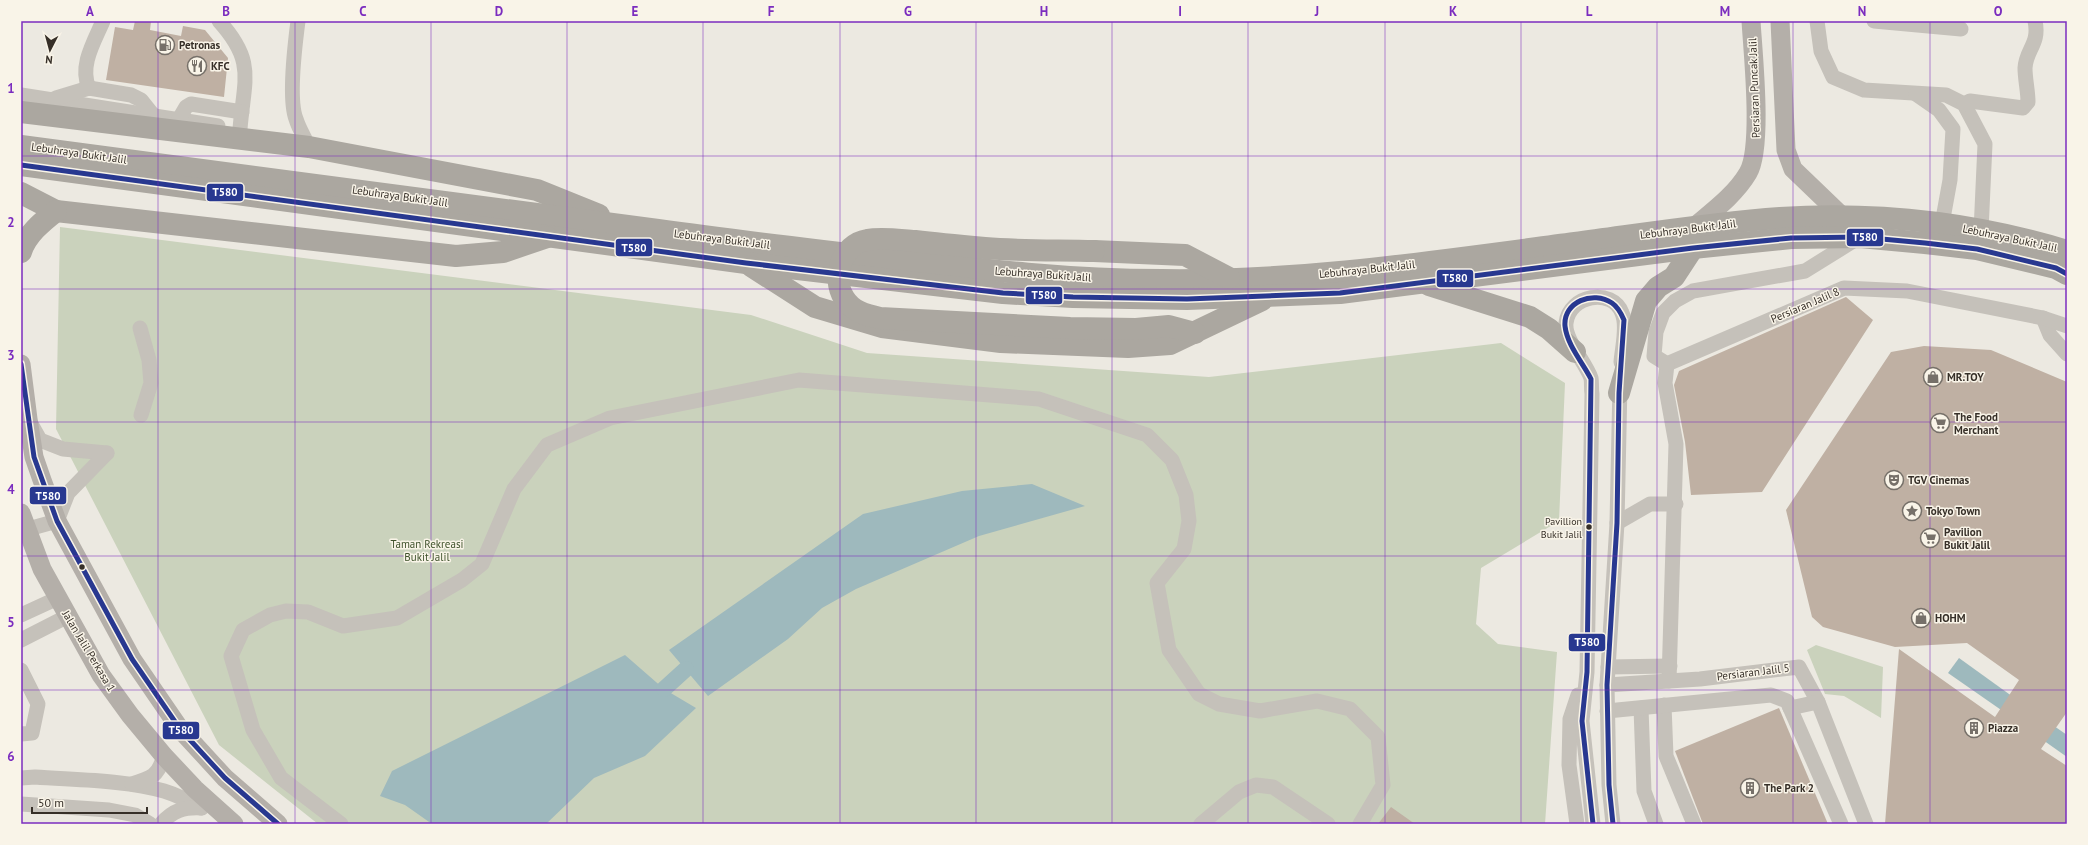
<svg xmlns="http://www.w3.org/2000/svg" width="2088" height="845" viewBox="0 0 2088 845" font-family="'PT Sans',sans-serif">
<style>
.green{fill:#cad2bc}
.water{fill:#9eb9bd}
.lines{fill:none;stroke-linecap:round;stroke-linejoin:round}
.canal{stroke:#9eb9bd;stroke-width:16}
.building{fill:#bfb0a3}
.minor{stroke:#c5c1ba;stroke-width:15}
.major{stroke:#b4afa9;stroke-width:19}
.highway{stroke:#aba7a0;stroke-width:22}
.highway-bridge{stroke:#aba7a0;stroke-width:22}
.bus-1-casing{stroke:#f9f4e8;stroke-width:8}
.bus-1{stroke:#283890;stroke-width:5}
.grid{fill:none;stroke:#7b2cbf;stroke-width:1;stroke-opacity:0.55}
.bus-dot{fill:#362f28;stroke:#f9f4e8;stroke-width:1.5}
.labels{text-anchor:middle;stroke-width:3;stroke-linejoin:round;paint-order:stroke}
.bus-label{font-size:10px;fill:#362f28;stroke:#f9f4e8;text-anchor:end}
.poi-label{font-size:11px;font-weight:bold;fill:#362f28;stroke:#f9f4e8;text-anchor:start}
.street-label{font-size:11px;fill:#362f28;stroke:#f9f4e8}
.park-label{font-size:11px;fill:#40532d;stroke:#f9f4e8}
.line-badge{stroke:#f9f4e8;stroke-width:1.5}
.badge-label{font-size:11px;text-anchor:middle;font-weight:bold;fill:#fff}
.neatline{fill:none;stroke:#7b2cbf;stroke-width:1.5}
.grid-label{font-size:13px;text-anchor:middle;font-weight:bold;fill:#7b2cbf}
</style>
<rect width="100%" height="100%" fill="#ece9e1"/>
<g class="green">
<polygon points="60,227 751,315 867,353 1209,377 1501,343 1565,383 1559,521 1481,568 1476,624 1498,644 1557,652 1545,824 318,824 219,745 56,429"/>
<polygon points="1816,645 1883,667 1881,718 1844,696 1825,694 1807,650"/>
</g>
<g class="water">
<polygon points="1032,484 1085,506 979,536 856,589 822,608 788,639 708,696 669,650 863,514 962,491"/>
<polygon points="625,655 664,689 696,708 645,756 594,778 546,824 432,824 405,805 380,796 392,771"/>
<polygon points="1959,658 2027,707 2017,721 1948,673"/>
<polygon points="2044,719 2067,735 2067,757 2033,733"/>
</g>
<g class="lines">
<polyline class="canal" points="664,689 686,669"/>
</g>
<g class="building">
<polygon points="135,21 151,21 150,30 181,36 183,26 205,30 228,58 224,97 106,80 115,27 133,30"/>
<polygon points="1846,297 1873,320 1762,492 1691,495 1685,442 1674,385 1679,371"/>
<polygon points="1924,346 1991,350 2067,382 2067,712 2041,749 2067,766 2067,824 1885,824 1899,649 1995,717 2019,680 1967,643 1895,647 1823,627 1812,617 1786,510 1891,352"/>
<polygon points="1779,708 1828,824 1703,824 1675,751"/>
<polygon points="1391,807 1415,824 1378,824"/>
</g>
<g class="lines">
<g class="minor">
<path d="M 219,21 C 256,62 244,79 240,129"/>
<path d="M 298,21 C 295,44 288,99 296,119 C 299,129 305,138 309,147"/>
<polyline points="1817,21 1821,51 1833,77 1864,90 1946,95 1964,104 1985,144 1981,231"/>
<polyline points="1874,21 1961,29"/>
<path d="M 89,88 C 79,66 94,42 103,21"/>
<polyline points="1916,94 1939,110 1953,129 1950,180 1942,224"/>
<polyline points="21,95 218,126"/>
<polyline points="56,98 89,88 131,95 141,100 153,115"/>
<path d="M 1964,104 L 1970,101 L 2023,108 L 2028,102 C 2028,91 2025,79 2025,68 C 2026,49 2040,44 2035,21"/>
<polyline points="179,119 186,107 191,104 242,112"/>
<polyline points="2043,318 2050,335 2067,354"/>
<polyline points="140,328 149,360 151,383 141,415"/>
<polyline points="1667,364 1844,288 1907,291 2043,318 2067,326"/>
<polyline points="1667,364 1665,383 1676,444 1669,681"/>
<polyline points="1667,364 1654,356 1656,332 1663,313 1675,301 1693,291 1805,271 1858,238"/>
<polyline points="31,424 40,440 63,449 107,453"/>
<polyline points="1617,523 1650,504 1676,504"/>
<polyline points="21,531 57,521 68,493 107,453"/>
<polyline points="21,615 58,598"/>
<polyline points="21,640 68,616"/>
<polyline points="1608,667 1670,666"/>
<polyline points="21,670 38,704 32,733 21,734"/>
<polyline points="1607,685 1700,679 1799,667 1818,702 1866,824"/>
<polyline points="1664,705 1666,756 1694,824"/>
<polyline points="1641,708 1644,791 1656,824"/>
<polyline points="1790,708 1818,702"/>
<polyline points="1607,711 1771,695 1787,701 1841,824"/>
<path d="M 21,778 L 35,777 C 75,780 126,780 164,791 C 177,795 189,801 201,808"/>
<path d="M 132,784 C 152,778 158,776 164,756"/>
<polyline points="21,804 109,810 135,815 150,824"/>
<path d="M 161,824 C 173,810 184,807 202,808"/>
<polyline points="341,824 281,778 253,730 231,656 243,630 270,615 286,611 308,612 343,626 397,618 462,580 482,564 514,489 547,445 610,418 799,380 1039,399 1147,435 1172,460 1186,495 1189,521 1184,549 1157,583 1169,650 1199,694 1219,704 1260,711 1317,701 1350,709 1378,737 1383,785 1360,824"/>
<polyline points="1201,824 1239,792 1256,785 1273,787 1328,824"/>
<polyline points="1577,824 1569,765 1570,719 1578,695"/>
<path d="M 1593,824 L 1582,721 L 1587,672 L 1592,394 C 1591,389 1592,383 1591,378 C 1586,363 1564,339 1566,323 C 1569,295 1612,287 1622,313 C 1628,326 1622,348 1621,362"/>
<polyline points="1613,824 1609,785 1607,685 1617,523 1620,384"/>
</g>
<g class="major">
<polyline points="1780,21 1786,150 1793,169 1843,217"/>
<path d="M 1694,227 C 1713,211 1735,195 1748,173 C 1763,148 1753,54 1751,21"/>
<polyline points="21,364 28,419 34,457 42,480 57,521 132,659 180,729 225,778 278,824"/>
<polyline points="21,513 42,569 101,675 130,715 164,756 195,789 234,824"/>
</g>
<g class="highway">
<polyline points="21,112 309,147 537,190 599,215"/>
<path d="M 21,146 C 233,174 445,202 658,230 C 736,241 815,250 894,259 C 983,270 1072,280 1162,280 C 1301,282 1438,261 1575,243 C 1643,234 1712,223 1780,218 C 1876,212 1975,223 2067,251"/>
<polyline points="21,165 746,263 1003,293 1073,297 1187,299 1340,293 1693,248 1791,238 1860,237 1925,243 1977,249 2056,268 2067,274"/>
<polyline points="21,193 56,211 456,256 503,252 547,237"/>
<polyline points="1094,251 1185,255 1229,278"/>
<path d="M 21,252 C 26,235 42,222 56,211"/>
<polyline points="751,266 815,307 882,327 1001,342 1128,347 1170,344 1262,300"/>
<polyline points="1429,285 1530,317 1549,329 1575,352"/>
<polyline points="1619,393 1646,301 1658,287 1674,277 1693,248"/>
</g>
<path class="highway-bridge" d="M 1094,251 C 1058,250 1021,251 985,248 C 962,246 939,244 915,241 C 900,240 882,237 867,240 C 842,244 831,277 844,298 C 852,311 865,315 880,318 L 1070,328 L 1136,329 L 1169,326 L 1195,333"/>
<defs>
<g id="bus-1">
<polyline points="21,165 746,263 1003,293 1073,297 1187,299 1340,293 1693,248 1791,238 1860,237 1925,243 1977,249 2056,268 2067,274"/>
<polyline points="21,364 34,457 57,521 132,659 180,729 225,778 278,824"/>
<path d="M 1593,824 L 1582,721 L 1587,672 L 1591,379 C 1583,363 1567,345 1565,326 C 1563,302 1593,290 1612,303 C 1618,307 1621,313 1624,320 L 1619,393 L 1617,523 L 1607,685 L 1609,785 L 1613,824"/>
</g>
</defs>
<use href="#bus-1" class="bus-1-casing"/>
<use href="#bus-1" class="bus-1"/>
</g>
<path class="grid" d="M 158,21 L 158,824M 295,21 L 295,824M 431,21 L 431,824M 567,21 L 567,824M 703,21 L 703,824M 840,21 L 840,824M 976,21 L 976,824M 1112,21 L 1112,824M 1248,21 L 1248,824M 1385,21 L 1385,824M 1521,21 L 1521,824M 1657,21 L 1657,824M 1793,21 L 1793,824M 1930,21 L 1930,824M 21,156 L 2067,156M 21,289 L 2067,289M 21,422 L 2067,422M 21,556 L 2067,556M 21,690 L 2067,690"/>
<defs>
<symbol id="fuel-ring" viewBox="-11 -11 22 22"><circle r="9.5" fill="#f9f4e8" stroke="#767069" stroke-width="1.5"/><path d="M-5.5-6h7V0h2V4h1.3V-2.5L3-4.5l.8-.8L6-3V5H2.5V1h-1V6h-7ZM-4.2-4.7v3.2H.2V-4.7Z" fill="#767069"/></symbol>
<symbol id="restaurant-ring" viewBox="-11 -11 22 22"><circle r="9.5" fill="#f9f4e8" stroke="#767069" stroke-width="1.5"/><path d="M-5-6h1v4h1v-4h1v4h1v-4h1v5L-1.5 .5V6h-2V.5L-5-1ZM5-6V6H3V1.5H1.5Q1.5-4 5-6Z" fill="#767069"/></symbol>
<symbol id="shop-ring" viewBox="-11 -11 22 22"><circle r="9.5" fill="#f9f4e8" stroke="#767069" stroke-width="1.5"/><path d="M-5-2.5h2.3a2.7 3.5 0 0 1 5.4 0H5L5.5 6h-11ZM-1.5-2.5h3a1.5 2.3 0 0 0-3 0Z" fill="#767069"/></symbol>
<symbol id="supermarket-ring" viewBox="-11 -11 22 22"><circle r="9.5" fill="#f9f4e8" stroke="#767069" stroke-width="1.5"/><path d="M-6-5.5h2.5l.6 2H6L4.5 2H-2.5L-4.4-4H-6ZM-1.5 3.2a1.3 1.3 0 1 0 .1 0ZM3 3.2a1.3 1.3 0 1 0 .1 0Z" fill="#767069"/></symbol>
<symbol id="theatre-ring" viewBox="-11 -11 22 22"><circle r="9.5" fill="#f9f4e8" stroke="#767069" stroke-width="1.5"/><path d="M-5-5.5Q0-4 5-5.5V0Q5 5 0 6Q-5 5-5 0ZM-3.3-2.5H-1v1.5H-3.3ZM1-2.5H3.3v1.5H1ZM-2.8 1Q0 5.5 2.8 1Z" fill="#767069"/></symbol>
<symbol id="sight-ring" viewBox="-11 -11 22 22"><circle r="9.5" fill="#f9f4e8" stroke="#767069" stroke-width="1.5"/><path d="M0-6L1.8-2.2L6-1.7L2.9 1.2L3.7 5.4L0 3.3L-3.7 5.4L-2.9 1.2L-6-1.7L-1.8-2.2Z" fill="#767069"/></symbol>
<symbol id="building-ring" viewBox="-11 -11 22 22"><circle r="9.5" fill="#f9f4e8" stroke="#767069" stroke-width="1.5"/><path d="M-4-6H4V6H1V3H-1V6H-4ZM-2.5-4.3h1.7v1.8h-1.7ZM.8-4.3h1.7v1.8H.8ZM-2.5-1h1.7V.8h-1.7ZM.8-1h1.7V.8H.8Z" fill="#767069"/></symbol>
</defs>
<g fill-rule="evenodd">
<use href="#fuel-ring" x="154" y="34" width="22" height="22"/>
<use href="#restaurant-ring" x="186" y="55" width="22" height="22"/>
<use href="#shop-ring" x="1922" y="366" width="22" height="22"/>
<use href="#supermarket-ring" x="1929" y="412" width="22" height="22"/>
<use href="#theatre-ring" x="1883" y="469" width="22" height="22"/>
<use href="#sight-ring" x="1901" y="500" width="22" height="22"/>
<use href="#supermarket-ring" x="1919" y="527" width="22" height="22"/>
<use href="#shop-ring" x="1910" y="607" width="22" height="22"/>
<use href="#building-ring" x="1963" y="717" width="22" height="22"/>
<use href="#building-ring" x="1739" y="777" width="22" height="22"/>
</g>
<g class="bus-dot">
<circle cx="1589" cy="527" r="3.5"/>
<circle cx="82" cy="567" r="3.5"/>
</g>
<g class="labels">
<g class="bus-label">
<text x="1582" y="525">Pavillion<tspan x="1582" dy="13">Bukit Jalil</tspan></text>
</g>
<g class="poi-label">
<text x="179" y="49">Petronas</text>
<text x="211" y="70">KFC</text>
<text x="1947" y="381">MR.TOY</text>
<text x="1954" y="421">The Food<tspan x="1954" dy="13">Merchant</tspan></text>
<text x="1908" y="484">TGV Cinemas</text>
<text x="1926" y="515">Tokyo Town</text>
<text x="1944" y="536">Pavilion<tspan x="1944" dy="13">Bukit Jalil</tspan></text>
<text x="1935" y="622">HOHM</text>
<text x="1988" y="732">Piazza</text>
<text x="1764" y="792">The Park 2</text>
</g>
<g class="street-label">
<text transform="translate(1754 88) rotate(-92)" y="4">Persiaran Puncak Jalil</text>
<text transform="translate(79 153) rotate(8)" y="4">Lebuhraya Bukit Jalil</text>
<text transform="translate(400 196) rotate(8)" y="4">Lebuhraya Bukit Jalil</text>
<text transform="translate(1688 229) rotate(-7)" y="4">Lebuhraya Bukit Jalil</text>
<text transform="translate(2010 238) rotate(12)" y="4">Lebuhraya Bukit Jalil</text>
<text transform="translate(722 239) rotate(7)" y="4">Lebuhraya Bukit Jalil</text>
<text transform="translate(1367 269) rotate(-6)" y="4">Lebuhraya Bukit Jalil</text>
<text transform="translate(1043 274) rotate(4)" y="4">Lebuhraya Bukit Jalil</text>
<text transform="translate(1805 305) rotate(-23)" y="4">Persiaran Jalil 8</text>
<text transform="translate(89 651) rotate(59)" y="4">Jalan Jalil Perkasa 1</text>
<text transform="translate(1753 672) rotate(-7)" y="4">Persiaran Jalil 5</text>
</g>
<g class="park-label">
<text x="427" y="548">Taman Rekreasi<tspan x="427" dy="13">Bukit Jalil</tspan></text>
</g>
</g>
<g class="line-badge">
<rect x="206" y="183" width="38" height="19" rx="4" fill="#283890"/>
<rect x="1846" y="228" width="38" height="19" rx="4" fill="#283890"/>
<rect x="615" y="238" width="38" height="19" rx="4" fill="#283890"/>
<rect x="1436" y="269" width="38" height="19" rx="4" fill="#283890"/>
<rect x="1025" y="286" width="38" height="19" rx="4" fill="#283890"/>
<rect x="29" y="486" width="38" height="19" rx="4" fill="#283890"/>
<rect x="1568" y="633" width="38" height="19" rx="4" fill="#283890"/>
<rect x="162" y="721" width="38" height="19" rx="4" fill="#283890"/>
</g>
<g class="badge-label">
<text x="225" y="196">T580</text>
<text x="1865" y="241">T580</text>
<text x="634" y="252">T580</text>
<text x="1455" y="282">T580</text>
<text x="1044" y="299">T580</text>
<text x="48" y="500">T580</text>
<text x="1587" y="646">T580</text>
<text x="181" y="734">T580</text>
</g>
<rect width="2088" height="845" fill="none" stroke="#f9f4e8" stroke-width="44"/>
<g transform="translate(50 50) rotate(186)" stroke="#f9f4e8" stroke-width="3" paint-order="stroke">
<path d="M0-3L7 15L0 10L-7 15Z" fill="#362f28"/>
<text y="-6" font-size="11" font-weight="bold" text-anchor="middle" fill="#362f28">N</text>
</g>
<path d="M32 807v6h115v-6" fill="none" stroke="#362f28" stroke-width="2"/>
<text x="38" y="807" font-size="12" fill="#362f28" stroke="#f9f4e8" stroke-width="3" paint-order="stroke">50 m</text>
<rect x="22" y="22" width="2044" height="801" class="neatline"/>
<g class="grid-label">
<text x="90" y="16">A</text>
<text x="226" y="16">B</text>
<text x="363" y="16">C</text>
<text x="499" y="16">D</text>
<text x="635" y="16">E</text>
<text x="771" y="16">F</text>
<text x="908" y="16">G</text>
<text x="1044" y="16">H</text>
<text x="1180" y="16">I</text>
<text x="1317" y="16">J</text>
<text x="1453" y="16">K</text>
<text x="1589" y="16">L</text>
<text x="1725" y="16">M</text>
<text x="1862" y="16">N</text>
<text x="1998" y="16">O</text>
<text x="11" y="93">1</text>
<text x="11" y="227">2</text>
<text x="11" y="360">3</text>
<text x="11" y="494">4</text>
<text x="11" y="627">5</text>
<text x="11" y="761">6</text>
</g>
</svg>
